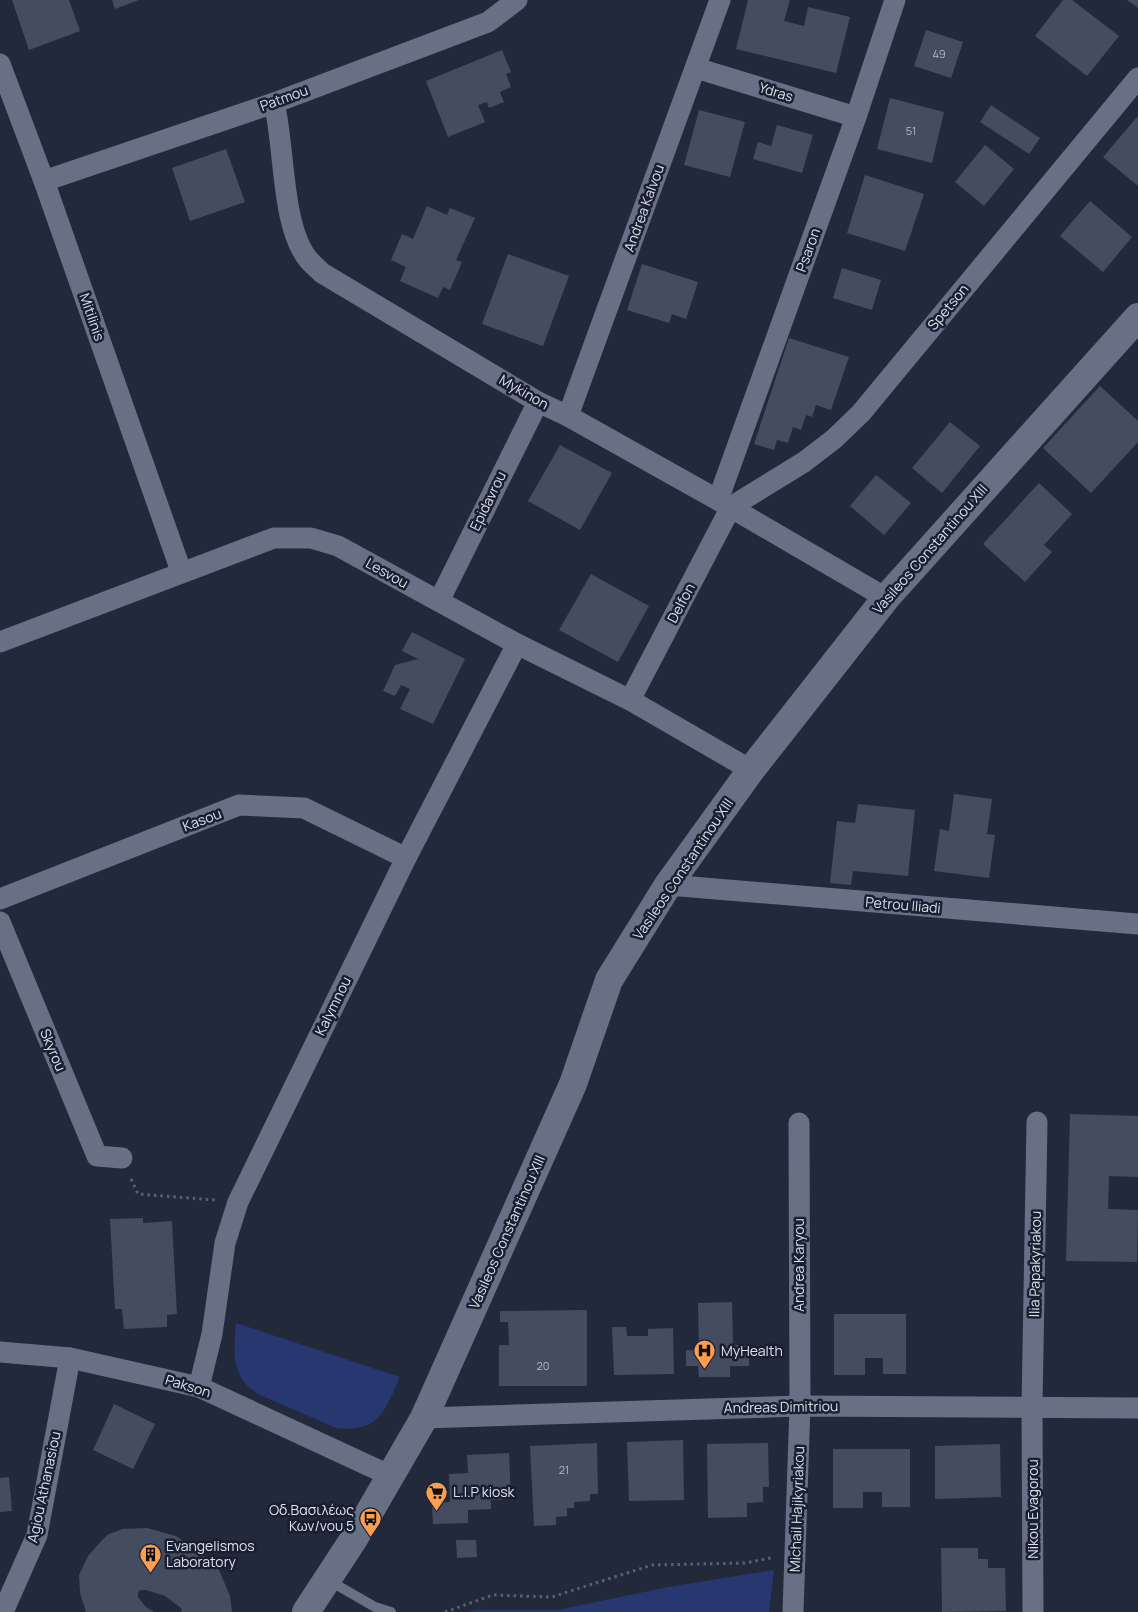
<svg xmlns="http://www.w3.org/2000/svg" width="1138" height="1612" viewBox="0 0 1138 1612" font-family="Manrope,sans-serif">
<style>
.green{fill:#273870}
.building{fill:#444c60}
.lines{fill:none;stroke-linecap:round;stroke-linejoin:round}
.path{stroke:#5b6171;stroke-width:3;stroke-dasharray:2.5 4;stroke-linecap:butt}
.lane{stroke:#677085;stroke-width:10}
.street{stroke:#677085;stroke-width:21}
.secondary{stroke:#677085;stroke-width:28}
.labels{text-anchor:middle;stroke-width:5;stroke-linejoin:round;paint-order:stroke}
.number-label{font-size:11px;fill:#b5bbc9}
.street-label{font-size:14px;fill:#dbe0ec;stroke:#191f31}
.poi-label{font-size:14px;fill:#dbe0ec;stroke:#191f31;text-anchor:start}
</style>
<rect width="100%" height="100%" fill="#22293b"/>
<g class="green">
<path d="M 236,1323 L 400,1377 C 385,1410 380,1433 336,1428 L 258,1394 C 230,1376 234,1352 236,1323 Z"/>
<polygon points="774,1570 769,1612 468,1612 476,1610 558,1610 668,1587"/>
</g>
<g class="building">
<polygon points="12,0 69,0 80,31 29,50"/>
<polygon points="112,0 139,0 115,9"/>
<polygon points="748,0 790,0 784,21 804,26 808,7 850,17 836,73 736,49"/>
<polygon points="1063,0 1072,0 1119,36 1087,76 1035,36"/>
<polygon points="1127,0 1138,0 1138,8"/>
<polygon points="926,30 963,42 951,78 914,66"/>
<polygon points="502,50 511,72 506,74 511,87 500,92 504,102 489,108 487,102 478,105 485,122 448,137 426,81"/>
<polygon points="890,98 944,112 932,163 877,149"/>
<polygon points="991,105 1040,138 1029,154 980,122"/>
<polygon points="699,110 745,122 730,177 684,165"/>
<polygon points="1137,117 1138,118 1138,186 1103,157"/>
<polygon points="777,125 813,135 802,173 753,159 758,142 771,146"/>
<polygon points="985,145 1014,169 984,206 955,182"/>
<polygon points="226,149 245,202 190,221 172,168"/>
<polygon points="865,175 924,194 905,251 847,233"/>
<polygon points="1090,201 1132,237 1103,272 1060,236"/>
<polygon points="427,206 447,215 450,208 475,218 456,260 462,262 450,290 443,287 438,298 400,281 406,267 391,260 402,234 413,239"/>
<polygon points="508,254 569,276 543,346 482,324"/>
<polygon points="642,264 698,282 686,319 672,314 669,323 627,310"/>
<polygon points="842,268 881,280 872,310 833,298"/>
<polygon points="789,338 849,357 831,410 816,405 812,417 806,415 801,430 793,427 788,443 777,440 774,450 754,444"/>
<polygon points="1100,386 1138,421 1138,442 1091,493 1043,448"/>
<polygon points="950,422 980,446 942,493 912,468"/>
<polygon points="560,445 612,473 580,530 528,501"/>
<polygon points="876,475 911,503 884,535 850,506"/>
<polygon points="1039,483 1072,514 1044,545 1052,552 1025,582 983,544"/>
<polygon points="591,574 649,606 618,662 559,630"/>
<polygon points="412,632 465,659 433,724 400,709 410,689 401,685 395,696 383,691 395,665 418,659 402,651"/>
<polygon points="954,794 992,799 987,834 995,835 989,878 934,871 940,829 949,831"/>
<polygon points="858,804 915,810 908,876 853,871 851,885 830,883 837,821 855,823"/>
<polygon points="1070,1114 1138,1116 1138,1177 1109,1176 1108,1209 1138,1210 1137,1262 1066,1261"/>
<polygon points="143,1218 143,1223 172,1221 177,1314 167,1315 167,1327 124,1329 122,1309 115,1309 110,1219"/>
<polygon points="732,1302 733,1345 749,1345 749,1366 730,1366 730,1377 699,1377 698,1366 686,1366 686,1350 699,1351 698,1303"/>
<polygon points="587,1310 587,1386 499,1386 499,1345 509,1345 508,1322 500,1322 500,1311"/>
<polygon points="834,1314 906,1314 906,1374 883,1374 883,1358 865,1358 865,1375 834,1375"/>
<polygon points="612,1327 626,1327 627,1336 648,1336 648,1329 673,1328 674,1374 614,1375"/>
<polygon points="114,1404 155,1424 133,1469 93,1450"/>
<polygon points="683,1440 684,1500 629,1501 627,1442"/>
<polygon points="597,1443 598,1494 590,1494 590,1501 574,1502 574,1508 567,1508 567,1516 556,1517 556,1525 534,1526 530,1446"/>
<polygon points="768,1443 769,1487 763,1487 763,1502 747,1503 747,1517 708,1518 707,1444"/>
<polygon points="1000,1444 1001,1497 935,1499 935,1446"/>
<polygon points="833,1449 910,1449 910,1507 882,1507 882,1492 863,1492 863,1508 833,1508"/>
<polygon points="509,1453 511,1499 491,1500 491,1509 468,1510 468,1523 433,1524 432,1503 450,1502 449,1474 468,1473 467,1455"/>
<polygon points="9,1477 12,1511 0,1512 0,1478"/>
<polygon points="147,1528 176,1536 199,1551 219,1570 230,1596 232,1612 182,1612 181,1608 165,1596 146,1590 141,1590 138,1592 138,1597 146,1607 154,1612 86,1612 80,1593 79,1575 88,1556 103,1539 109,1534 123,1529"/>
<polygon points="456,1540 476,1540 477,1557 457,1558"/>
<polygon points="941,1548 978,1548 978,1559 988,1559 988,1568 1005,1568 1006,1611 942,1612"/>
</g>
<g class="lines">
<g class="path">
<polyline points="131,1179 138,1194 215,1200"/>
<polyline points="445,1612 493,1595 552,1597 652,1565 745,1563 771,1558"/>
</g>
<polyline class="lane" points="328,1580 375,1607 391,1612"/>
<g class="street">
<polyline points="0,64 44,181 181,571"/>
<polyline points="696,68 856,117"/>
<path d="M 274,103 C 285,146 281,226 308,259 C 312,264 317,268 322,273 L 538,402 L 568,416 L 718,500 L 886,598"/>
<polyline points="44,181 274,103 488,22 517,0"/>
<polyline points="568,416 720,0"/>
<polyline points="718,500 856,117 895,0"/>
<polyline points="439,601 538,402"/>
<polyline points="0,642 274,538 311,538 338,546 517,644 630,700 751,770"/>
<polyline points="630,700 731,507 804,462 834,439 861,413 1138,78"/>
<polyline points="668,885 1138,924"/>
<polyline points="0,899 239,805 304,808 406,858"/>
<polyline points="0,922 97,1156 122,1158"/>
<polyline points="0,1352 70,1358 199,1387 391,1476"/>
<polyline points="199,1387 212,1334 225,1243 238,1202 406,858 517,644"/>
<polyline points="424,1418 800,1406 1138,1408"/>
<polyline points="3,1612 37,1535 70,1358"/>
<polyline points="793,1612 800,1406 799,1123"/>
<polyline points="1033,1612 1032,1406 1037,1122"/>
</g>
<polyline class="secondary" points="306,1612 355,1537 424,1418 573,1084 609,980 668,885 751,770 886,598 1138,317"/>
</g>
<defs>
<symbol id="hospital-pin" viewBox="-11 -11 22 30"><path d="M0 17L-7.5 6A9.5 9.5 0 1 1 7.5 6Z" fill="#fb9e50" stroke="#191f31"/><path d="M-5-5h3v3.5h4V-5h3V5h-3V1.5h-4V5h-3Z" fill="#111"/></symbol>
<symbol id="supermarket-pin" viewBox="-11 -11 22 30"><path d="M0 17L-7.5 6A9.5 9.5 0 1 1 7.5 6Z" fill="#fb9e50" stroke="#191f31"/><path d="M-6-5.5h2.5l.6 2H6L4.5 2H-2.5L-4.4-4H-6ZM-1.5 3.2a1.3 1.3 0 1 0 .1 0ZM3 3.2a1.3 1.3 0 1 0 .1 0Z" fill="#111"/></symbol>
<symbol id="bus-pin" viewBox="-11 -11 22 30"><path d="M0 17L-7.5 6A9.5 9.5 0 1 1 7.5 6Z" fill="#fb9e50" stroke="#191f31"/><path d="M-5-6H5V4H4V6H2V4H-2V6H-4V4H-5ZM-3.5-4V0h7V-4ZM-3.5 1.2v1.5H-2V1.2ZM2 1.2v1.5H3.5V1.2Z" fill="#111"/></symbol>
<symbol id="building-pin" viewBox="-11 -11 22 30"><path d="M0 17L-7.5 6A9.5 9.5 0 1 1 7.5 6Z" fill="#fb9e50" stroke="#191f31"/><path d="M-4-6H4V6H1V3H-1V6H-4ZM-2.5-4.3h1.7v1.8h-1.7ZM.8-4.3h1.7v1.8H.8ZM-2.5-1h1.7V.8h-1.7ZM.8-1h1.7V.8H.8Z" fill="#111"/></symbol>
</defs>
<g fill-rule="evenodd">
<use href="#hospital-pin" x="692" y="1338" width="25" height="34"/>
<use href="#supermarket-pin" x="424" y="1480" width="25" height="34"/>
<use href="#bus-pin" x="358" y="1506" width="25" height="34"/>
<use href="#building-pin" x="138" y="1542" width="25" height="34"/>
</g>
<g class="labels">
<g class="number-label">
<text x="939" y="58">49</text>
<text x="911" y="135">51</text>
<text x="543" y="1370">20</text>
<text x="564" y="1474">21</text>
</g>
<g class="street-label">
<text transform="translate(776 92) rotate(17)" y="5">Ydras</text>
<text transform="translate(284 98) rotate(-20)" y="5">Patmou</text>
<text transform="translate(644 208) rotate(-70)" y="5">Andrea Kalvou</text>
<text transform="translate(808 250) rotate(-70)" y="5">Psaron</text>
<text transform="translate(948 307) rotate(-50)" y="5">Spetson</text>
<text transform="translate(92 317) rotate(71)" y="5">Mitilinis</text>
<text transform="translate(524 392) rotate(30)" y="5">Mykinon</text>
<text transform="translate(488 501) rotate(-64)" y="5">Epidavrou</text>
<text transform="translate(930 549) rotate(-49)" y="5">Vasileos Constantinou XIII</text>
<text transform="translate(387 573) rotate(29)" y="5">Lesvou</text>
<text transform="translate(681 603) rotate(-62)" y="5">Delfon</text>
<text transform="translate(202 820) rotate(-21)" y="5">Kasou</text>
<text transform="translate(683 869) rotate(-56)" y="5">Vasileos Constantinou XIII</text>
<text transform="translate(903 905) rotate(5)" y="5">Petrou Iliadi</text>
<text transform="translate(333 1006) rotate(-64)" y="5">Kalymnou</text>
<text transform="translate(53 1050) rotate(67)" y="5">Skyrou</text>
<text transform="translate(507 1232) rotate(-66)" y="5">Vasileos Constantinou XIII</text>
<text transform="translate(1035 1264) rotate(-89)" y="5">Ilia Papakyriakou</text>
<text transform="translate(799 1265) rotate(-90)" y="5">Andrea Karyou</text>
<text transform="translate(188 1386) rotate(17)" y="5">Pakson</text>
<text transform="translate(781 1407) rotate(-1)" y="5">Andreas Dimitriou</text>
<text transform="translate(44 1487) rotate(-78)" y="5">Agiou Athanasiou</text>
<text transform="translate(797 1509) rotate(-88)" y="5">Michail Hajikyriakou</text>
<text transform="translate(1033 1509) rotate(-90)" y="5">Nikou Evagorou</text>
</g>
<g class="poi-label">
<text x="721" y="1356">MyHealth</text>
<text x="453" y="1497">L.I.P kiosk</text>
<text x="354" y="1515" text-anchor="end">Οδ.Βασιλέως<tspan x="354" dy="16">Κων/νου 5</tspan></text>
<text x="166" y="1551">Evangelismos<tspan x="166" dy="16">Laboratory</tspan></text>
</g>
</g>
</svg>
